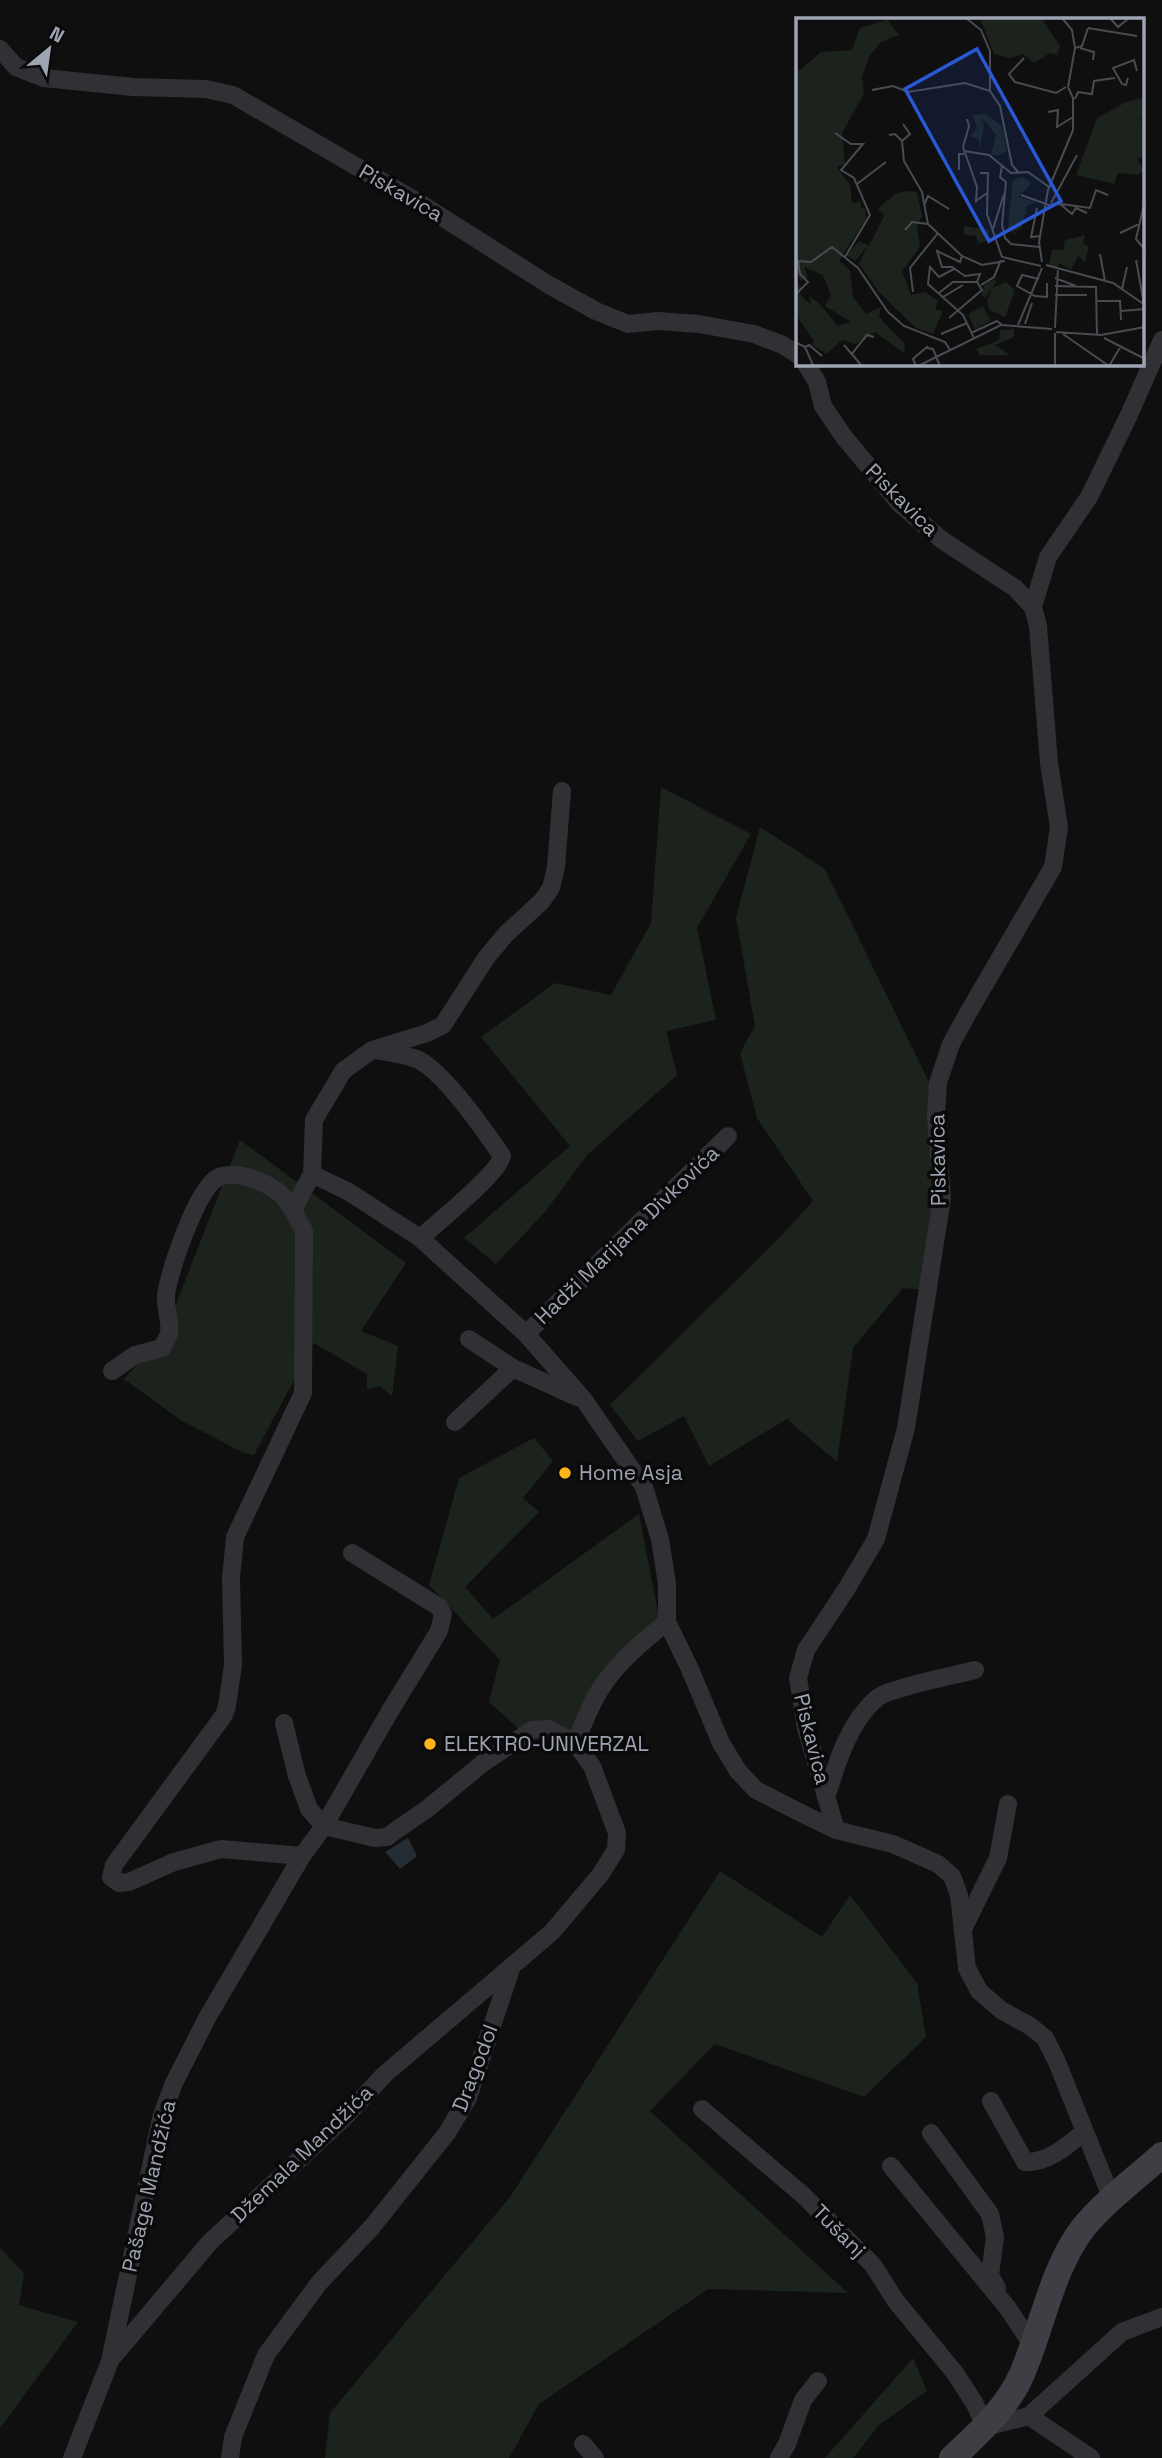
<svg xmlns="http://www.w3.org/2000/svg" width="1162" height="2458" viewBox="0 0 1162 2458" font-family="'Space Grotesk',sans-serif">
<style>
.green{fill:#1b231c}
.water{fill:#252d34}
.lines{fill:none;stroke-linecap:round;stroke-linejoin:round}
.street{stroke:#303035;stroke-width:18}
.secondary{stroke:#3d3f45;stroke-width:26}
.poi-dot{fill:#feb519;stroke:#0a0a0b;stroke-width:2.5}
.labels{text-anchor:middle;stroke-width:7;stroke-linejoin:round;paint-order:stroke}
.street-label{font-size:21px;fill:#9fa4b2;stroke:#0a0a0b}
.poi-label{font-size:21px;fill:#9fa4b2;stroke:#0a0a0b;text-anchor:start}
.inset-road{fill:none;stroke:#494b51;stroke-width:2}
.view{fill:#2a57d4;fill-opacity:0.15;stroke:#2a57d4;stroke-width:3.5}
.inset-edge{fill:none;stroke:#9fa4b2;stroke-width:3.5}
</style>
<rect width="100%" height="100%" fill="#0f0f10"/>
<g class="green">
<polygon points="661,787 751,834 697,928 716,1020 666,1031 677,1075 588,1154 545,1212 496,1264 464,1238 570,1146 481,1037 555,983 611,995 651,923"/>
<polygon points="760,827 825,869 948,1121 934,1291 903,1288 853,1348 837,1462 787,1419 709,1466 684,1416 638,1441 610,1405 780,1237 813,1201 757,1118 740,1053 755,1026 736,918"/>
<polygon points="240,1140 406,1263 361,1331 398,1346 392,1396 379,1386 367,1390 367,1374 314,1343 254,1455 244,1453 182,1421 124,1379 164,1335"/>
<polygon points="534,1438 553,1461 523,1498 539,1512 465,1587 493,1619 639,1514 661,1628 611,1673 585,1733 520,1730 489,1702 500,1660 429,1585 459,1478"/>
<polygon points="720,1871 822,1937 850,1895 917,1983 926,2037 864,2097 715,2044 650,2111 848,2293 708,2289 539,2404 509,2458 325,2458 330,2413 510,2197"/>
<polygon points="0,2248 24,2273 19,2305 78,2322 0,2428"/>
<polygon points="913,2358 927,2391 879,2425 853,2458 825,2458"/>
</g>
<polygon class="water" points="408,1838 417,1856 400,1869 385,1852"/>
<g class="lines">
<g class="street">
<polyline points="0,49 16,67 44,78 133,87 206,89 233,95 423,205 549,285 596,311 628,324 658,321 699,324 754,334 783,345 798,355"/>
<polyline points="806,364 817,382 823,406 844,437 900,504 942,540 1015,588 1033,607"/>
<path d="M 376,1050 C 390,1053 406,1054 419,1060 C 445,1074 485,1131 502,1156 C 499,1173 437,1223 420,1238"/>
<polyline points="312,1174 349,1192 420,1238 526,1334 584,1400 644,1487 660,1539 667,1584 667,1622 689,1667 721,1743 738,1771 756,1790 805,1815 836,1830 893,1844 938,1864 952,1876 959,1895 967,1968 979,1991 1001,2010 1030,2026 1045,2038 1057,2062 1112,2199"/>
<polyline points="293,1210 312,1174 314,1120 343,1071 372,1050 427,1033 443,1025 486,958 506,934 542,901 551,888 556,867 562,791"/>
<polyline points="526,1334 728,1136"/>
<polyline points="469,1339 513,1368 577,1397"/>
<path d="M 112,1371 L 135,1355 L 162,1348 C 164,1343 168,1338 169,1333 C 171,1321 165,1308 166,1295 C 170,1270 196,1191 217,1178 C 224,1174 236,1175 243,1176 C 281,1186 287,1198 304,1231 L 303,1393 L 235,1537 L 231,1578 L 233,1665 L 227,1706 L 224,1715 L 114,1865 L 111,1877 L 119,1883 L 129,1882 L 174,1862 L 221,1849 L 302,1856"/>
<polyline points="455,1422 513,1368"/>
<polyline points="284,1723 297,1776 309,1809 324,1826 375,1838 387,1837 395,1831 427,1809 483,1763 532,1730 548,1729 575,1743"/>
<path d="M 826,1798 C 837,1763 848,1723 877,1698 C 889,1688 956,1675 975,1670"/>
<polyline points="836,1830 806,1728 798,1678 806,1650 847,1588 876,1539 906,1428 942,1198 936,1114 938,1083 951,1044 968,1013 1053,867 1059,827 1049,763 1038,626 1033,607 1048,557 1089,497 1129,415 1162,340"/>
<polyline points="964,1927 998,1858 1008,1804"/>
<path d="M 991,2101 L 1025,2162 C 1048,2163 1067,2146 1084,2132"/>
<polyline points="702,2109 804,2196 873,2265 895,2300 955,2373 975,2404 985,2427 1029,2416 1091,2458"/>
<polyline points="931,2133 990,2214 995,2237 990,2275 997,2288"/>
<polyline points="891,2166 1007,2307 1033,2346"/>
<path d="M 112,2358 L 210,2242 L 342,2120 L 385,2074 L 552,1932 L 600,1875 L 616,1850 L 617,1833 L 592,1766 L 575,1743 C 583,1725 590,1705 601,1688 C 618,1662 642,1642 667,1622"/>
<polyline points="1029,2416 1122,2332 1162,2317"/>
<polyline points="583,2444 595,2458"/>
<polyline points="72,2458 110,2361 161,2118 174,2083 207,2018 302,1856 324,1826 390,1711 439,1631 443,1614 439,1607 352,1553"/>
<polyline points="230,2458 233,2437 266,2355 319,2283 372,2227 447,2133 468,2098 512,1966"/>
<polyline points="779,2458 787,2444 803,2400 818,2381"/>
</g>
<path class="secondary" d="M 952,2458 C 977,2435 1007,2408 1021,2376 C 1042,2329 1051,2270 1083,2228 C 1105,2201 1136,2178 1162,2155"/>
</g>
<g class="poi-dot">
<circle cx="565" cy="1473" r="7"/>
<circle cx="430" cy="1744" r="7"/>
</g>
<g class="labels">
<g class="street-label">
<text transform="translate(401 193) rotate(30)" y="7">Piskavica</text>
<text transform="translate(902 500) rotate(45)" y="7">Piskavica</text>
<text transform="translate(938 1160) rotate(-91)" y="7">Piskavica</text>
<text transform="translate(627 1235) rotate(-44)" y="7">Hadži Marijana Divkovića</text>
<text transform="translate(812 1739) rotate(76)" y="7">Piskavica</text>
<text transform="translate(475 2068) rotate(-69)" y="7">Dragodol</text>
<text transform="translate(302 2154) rotate(-44)" y="7">Džemala Mandžića</text>
<text transform="translate(149 2186) rotate(-77)" y="7">Pašage Mandžića</text>
<text transform="translate(839 2231) rotate(45)" y="7">Tušanj</text>
</g>
<g class="poi-label">
<text x="579" y="1480">Home Asja</text>
<text x="444" y="1751">ELEKTRO-UNIVERZAL</text>
</g>
</g>
<g transform="translate(796 18)">
<rect width="348" height="348" fill="#0f0f10"/>
<path d="M 184,0 L 245,0 L 264,28 L 261,37 L 254,35 L 238,45 L 226,36 L 215,40 L 198,36 ZM 91,2 L 103,17 L 85,24 L 74,37 L 66,59 L 68,76 L 46,115 L 49,146 L 41,149 L 54,167 L 56,185 L 65,184 L 65,191 L 69,190 L 70,201 L 43,243 L 54,252 L 57,279 L 70,296 L 85,289 L 83,299 L 109,326 L 108,335 L 79,314 L 59,326 L 46,322 L 31,336 L 16,327 L 18,323 L 0,297 L 0,264 L 6,270 L 3,275 L 15,287 L 13,278 L 23,285 L 42,308 L 55,304 L 29,288 L 35,277 L 27,257 L 8,249 L 12,259 L 5,263 L 0,253 L 0,55 L 25,34 L 56,32 L 64,10 ZM 348,80 L 348,100 L 344,101 L 348,107 L 348,138 L 341,141 L 348,153 L 341,157 L 322,155 L 318,166 L 280,157 L 301,100 L 330,84 ZM 190,96 L 206,108 L 211,133 L 203,137 L 195,137 L 200,117 L 185,98 L 188,109 L 183,132 L 183,122 L 174,118 L 181,111 L 177,97 ZM 226,159 L 236,165 L 222,179 L 240,184 L 231,188 L 225,211 L 218,213 L 222,220 L 212,209 L 217,162 ZM 114,173 L 121,174 L 126,198 L 121,208 L 124,229 L 106,253 L 115,277 L 129,274 L 142,283 L 139,291 L 147,293 L 137,316 L 120,310 L 83,274 L 63,246 L 71,229 L 59,243 L 51,237 L 63,223 L 73,228 L 88,198 L 82,190 L 101,175 ZM 168,208 L 193,212 L 192,222 L 182,226 L 180,218 L 168,217 ZM 289,217 L 287,225 L 293,229 L 289,244 L 282,238 L 275,252 L 263,245 L 262,249 L 253,247 L 256,232 L 267,232 L 269,222 ZM 198,261 L 201,264 L 196,270 L 210,264 L 219,272 L 209,299 L 194,292 L 191,284 L 196,270 L 189,280 L 186,277 L 188,267 ZM 187,288 L 195,303 L 179,311 L 172,296 ZM 218,311 L 218,319 L 199,327 L 214,337 L 184,337 L 180,331 L 203,322 L 204,312 Z" fill="#1b231c"/>
<path class="inset-road" d="M 170,0 L 185,12 L 194,33 L 194,73 L 204,88 L 216,147 L 223,155M 266,0 L 276,12 L 279,30 L 272,69M 314,0 L 322,9 L 333,0M 292,10 L 341,18M 279,30 L 286,28 L 292,10M 284,30 L 298,34 L 297,42M 228,40 L 213,56 L 219,64 L 260,75 L 270,69M 332,60 L 330,67 L 326,66 L 317,50 L 338,42 L 341,53M 76,72 L 97,68 L 112,74 L 169,65 L 194,73M 279,81 L 282,74 L 296,76 L 298,63 L 319,60M 252,94 L 262,92 L 261,109 L 277,99M 171,101 L 173,108 L 167,129 L 181,169 L 180,183 L 191,175M 39,115 L 55,126 L 67,126 L 45,152 L 58,160 L 74,197 L 49,239M 93,117 L 99,116 L 106,123 L 108,143 L 126,174 L 132,206M 106,123 L 114,116 L 107,106M 168,133 L 193,137 L 215,155 L 232,154 L 253,169M 206,148 L 204,159 L 210,164 L 206,207 L 209,220 L 215,226 L 243,229M 163,152 L 163,136 L 168,136M 184,155 L 192,155 L 191,196 L 206,239 L 245,248M 61,166 L 90,144M 225,177 L 253,187 L 264,186 L 276,196 L 280,190 L 291,195M 349,182 L 340,221 L 349,232M 129,185 L 132,178 L 153,191M 255,185 L 281,137M 265,186 L 294,190 L 300,172 L 312,177M 241,190 L 235,219 L 244,218M 197,211 L 208,176M 109,212 L 116,204 L 132,206 L 166,238 L 186,247 L 209,243M 324,215 L 343,206 L 343,210M 304,236 L 309,263M 340,242 L 348,286M 246,244 L 243,224 L 252,172 L 277,112 L 277,80 L 272,69M 250,247 L 317,265 L 349,287M 158,251 L 143,259 L 134,249 L 132,266 L 167,297 L 178,320M 259,260 L 280,268M 243,261 L 226,257 L 221,268 L 239,278 L 251,279 L 251,265M 185,267 L 198,259 L 205,242M 259,268 L 300,269 L 301,317M 326,271 L 331,249M 117,274 L 114,250 L 142,215M 143,275 L 157,264 L 181,264M 0,276 L 12,264 L 4,256 L 2,243 L 15,244 L 36,229 L 62,250 L 92,294 L 108,308 L 149,324 L 154,332M 259,277 L 291,277M 147,279 L 167,267M 301,283 L 324,283 L 325,302M 325,293 L 349,291M 153,300 L 186,272 L 181,264 L 184,256 L 169,258 L 156,249 L 146,249 L 141,233 L 164,244 L 166,238M 229,306 L 236,285M 222,307 L 246,250M 259,310 L 262,250M 260,314 L 305,317 L 349,309M 175,315 L 201,303 L 206,307M 259,315 L 259,348M 145,316 L 171,305M 267,316 L 313,348M 308,320 L 349,341M 1,325 L 9,329 L 17,347M 48,327 L 66,348M 9,329 L 13,327 L 26,338M 131,330 L 137,331 L 144,348M 55,337 L 71,317 L 78,319M 120,348 L 117,341 L 132,328M 122,348 L 205,307 L 256,311M 313,348 L 325,328"/>
<path class="view" d="M 181,31 L 265,183 L 193,223 L 109,71 Z"/>
<rect width="348" height="348" class="inset-edge"/>
</g>
<g transform="translate(49 49) rotate(29)" stroke="#0a0a0b" stroke-width="5" paint-order="stroke">
<path d="M0-5L12 26L0 18L-12 26Z" fill="#9fa4b2"/>
<text y="-10" font-size="19" font-weight="bold" text-anchor="middle" fill="#9fa4b2">N</text>
</g>
</svg>
